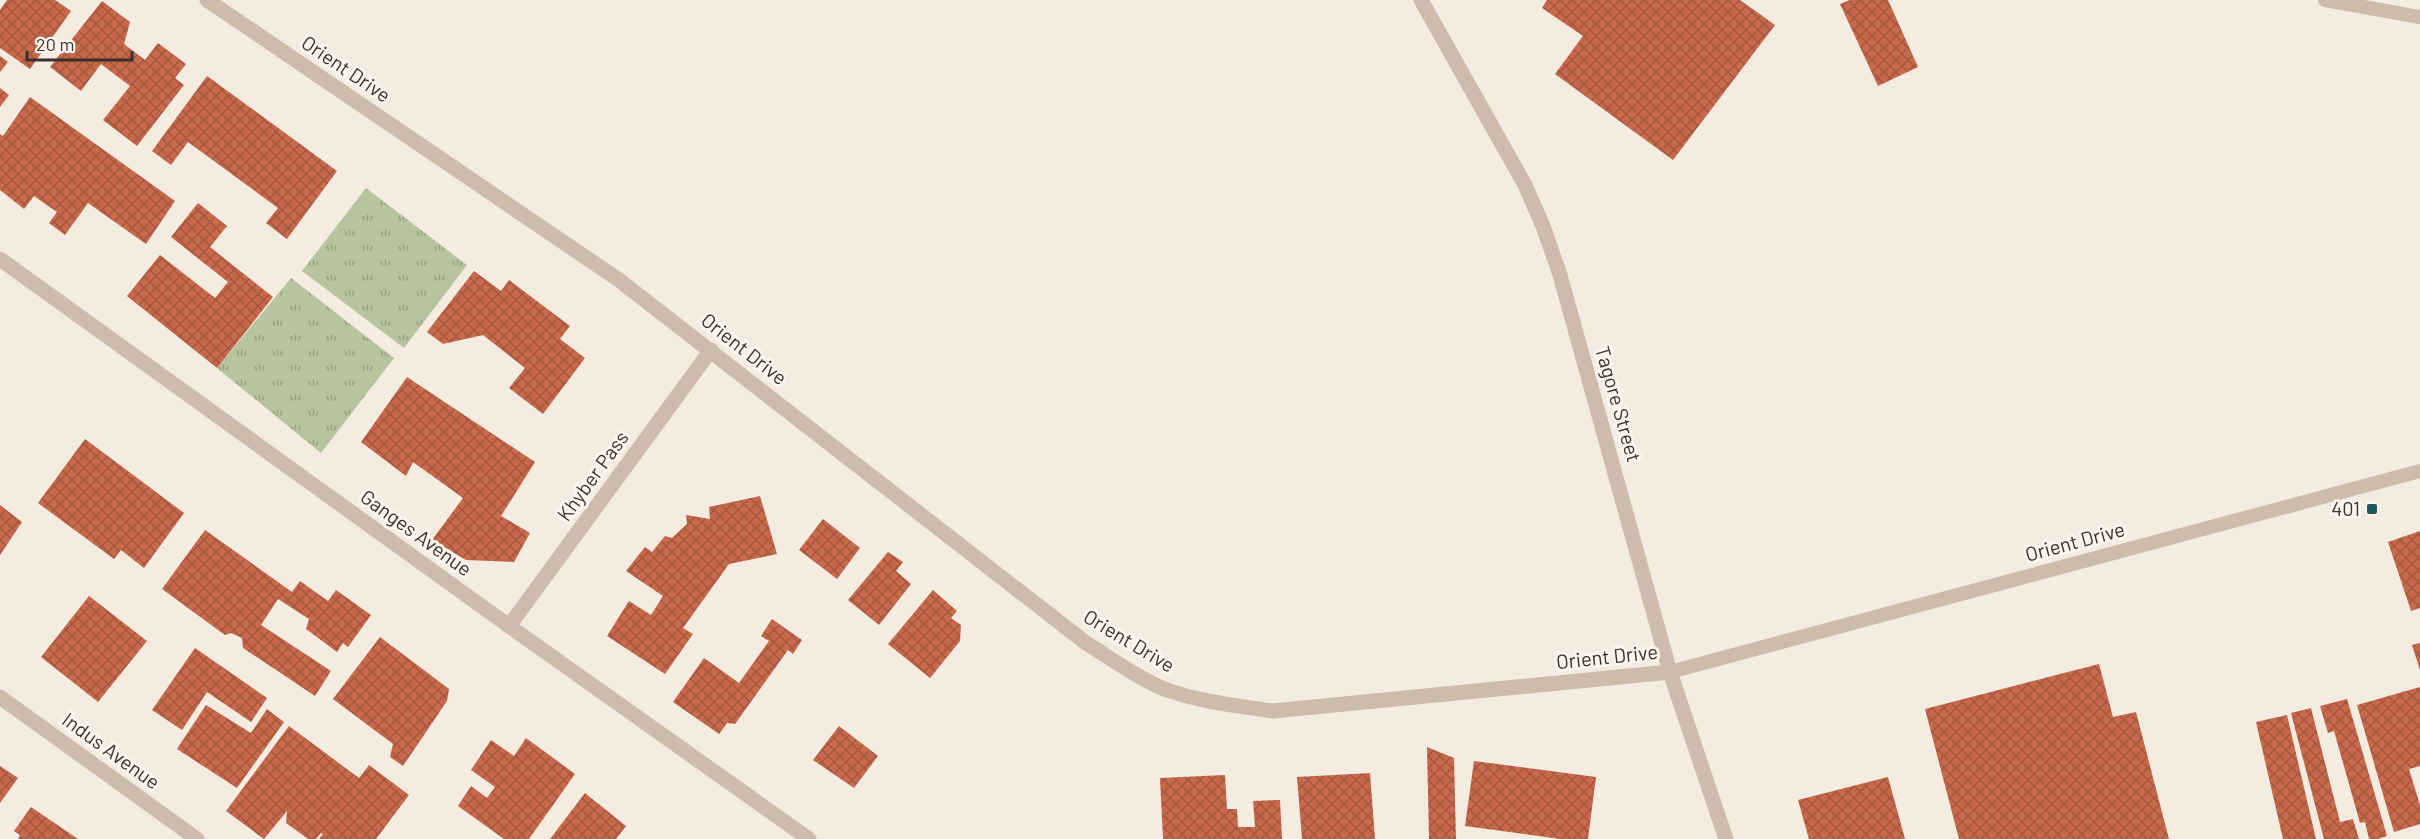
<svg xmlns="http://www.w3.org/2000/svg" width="2420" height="839" viewBox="0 0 2420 839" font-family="Barlow,sans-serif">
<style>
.grass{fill:url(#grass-tufts)}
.building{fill:url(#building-cross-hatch)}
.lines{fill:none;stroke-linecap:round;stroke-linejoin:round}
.lane{stroke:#cdbbac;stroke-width:14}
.street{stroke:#cdbbac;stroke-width:15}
.poi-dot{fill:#1f5a5e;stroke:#fbf5ee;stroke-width:2}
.labels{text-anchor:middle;stroke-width:6;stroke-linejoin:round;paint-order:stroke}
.street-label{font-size:20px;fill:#3b302b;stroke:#fbf5ee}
.poi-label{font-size:20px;fill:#3b302b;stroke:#fbf5ee;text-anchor:end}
</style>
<defs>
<pattern id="grass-tufts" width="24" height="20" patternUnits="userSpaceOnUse" patternTransform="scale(1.5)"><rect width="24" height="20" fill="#b8c4a0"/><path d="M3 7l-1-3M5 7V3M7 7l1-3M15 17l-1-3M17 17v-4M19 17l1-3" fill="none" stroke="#97a083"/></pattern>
<pattern id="building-cross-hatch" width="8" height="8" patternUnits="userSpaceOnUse" patternTransform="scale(1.5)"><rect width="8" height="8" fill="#c8694b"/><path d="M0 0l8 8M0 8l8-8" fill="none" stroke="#a4573f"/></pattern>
</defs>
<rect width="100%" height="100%" fill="#f4ebe1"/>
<g class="grass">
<polygon points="366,188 467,265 404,348 302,271"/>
<polygon points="291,278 394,358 321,453 217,368"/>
</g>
<g class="building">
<polygon points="7,0 55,0 71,11 30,69 0,48 0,10"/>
<polygon points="1547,0 1740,0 1775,25 1673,160 1555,74 1583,36 1542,8"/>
<polygon points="1850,0 1888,0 1918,67 1878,86 1840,4"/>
<polygon points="102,1 130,22 124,44 145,60 158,43 186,64 175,78 184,85 137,146 103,120 130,86 101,64 81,91 50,67"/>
<polygon points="0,56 8,62 0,72"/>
<polygon points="207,76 337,171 287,239 266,223 278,208 188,142 171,165 152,151"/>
<polygon points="0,88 9,95 0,107"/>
<polygon points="30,97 175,201 146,244 88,203 65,235 49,223 57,212 34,196 24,209 0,190 0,134 3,136"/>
<polygon points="198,203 227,226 210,247 273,297 217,368 127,296 160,255 215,298 228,282 171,237"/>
<polygon points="474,271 501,291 509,280 570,326 560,339 585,358 543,414 509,388 525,368 483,335 443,344 427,332"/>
<polygon points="407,377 535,462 501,516 530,533 514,562 466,560 432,540 463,498 413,462 406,476 361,442"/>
<polygon points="85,439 184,513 144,568 121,550 114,559 38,503"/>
<polygon points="760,496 777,554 729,564 683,628 693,634 665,674 607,636 629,601 651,615 663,596 626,571 645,547 652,552 665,536 672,538 687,524 686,515 710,519 709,507"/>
<polygon points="0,505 22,522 0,555"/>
<polygon points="823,519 860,548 837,579 799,550"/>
<polygon points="205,530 292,592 300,581 328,601 336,590 371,615 348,647 343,643 337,652 306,629 309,619 278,599 261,625 331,671 315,696 243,648 242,638 231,633 225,635 162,589"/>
<polygon points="2420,531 2420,608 2411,611 2388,542"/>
<polygon points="888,552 903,562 896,571 911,584 879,625 848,600"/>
<polygon points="933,590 957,611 951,618 961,625 960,641 930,678 888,644"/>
<polygon points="89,596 147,641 98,702 41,657"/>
<polygon points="772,619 802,640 793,654 788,650 735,724 727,723 719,734 673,702 704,658 739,683 769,641 761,636"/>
<polygon points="380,637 449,689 447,701 403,766 390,757 393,744 333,699"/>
<polygon points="2420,643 2420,670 2412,645"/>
<polygon points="195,648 267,698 251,722 207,692 182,730 152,710"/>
<polygon points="2099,664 2113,717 2136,712 2169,839 1959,839 1925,709"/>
<polygon points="2420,687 2420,766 2409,769 2420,805 2420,824 2394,832 2357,705"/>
<polygon points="2347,699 2387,836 2378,839 2369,839 2365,822 2360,823 2334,731 2328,733 2320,706"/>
<polygon points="206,705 251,733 267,709 284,722 237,788 177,749"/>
<polygon points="2311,708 2340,822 2353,819 2359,839 2324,839 2291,713"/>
<polygon points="2287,715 2316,839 2283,839 2256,722"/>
<polygon points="289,726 359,778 369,765 409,795 376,839 319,839 323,834 321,833 316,839 308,839 286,823 287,811 264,839 226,811"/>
<polygon points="839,726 878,756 854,788 813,760"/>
<polygon points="526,738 575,774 529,839 504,839 458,806 471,786 487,798 495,787 471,770 491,740 514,756"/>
<polygon points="1427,747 1454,758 1456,839 1429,839"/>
<polygon points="1474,761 1596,777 1588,839 1560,839 1465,826"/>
<polygon points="0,766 18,778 0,803"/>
<polygon points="1370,773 1375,839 1302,839 1297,777"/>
<polygon points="1225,775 1227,809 1237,809 1238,827 1255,827 1253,801 1280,800 1282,839 1163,839 1160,778"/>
<polygon points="1888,777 1905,839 1809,839 1798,800"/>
<polygon points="585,793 626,826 616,839 550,839"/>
<polygon points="31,807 78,839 18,839 20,835 14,831"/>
</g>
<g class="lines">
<g class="lane">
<polyline points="2325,0 2420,17"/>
<polyline points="1670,672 2420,471"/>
</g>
<g class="street">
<path d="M 207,0 L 619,280 L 1086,643 C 1112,659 1139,679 1167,690 C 1202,702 1237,706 1273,711 L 1670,672"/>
<polyline points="1421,0 1525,185 1543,226 1560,275 1670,672 1726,839"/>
<polyline points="0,259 509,626 809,839"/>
<polyline points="509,626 711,350"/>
<polyline points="0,697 197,839"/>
</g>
</g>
<rect class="poi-dot" x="2366" y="503" width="12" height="12" rx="3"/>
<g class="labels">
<g class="street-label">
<text transform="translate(346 69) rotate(34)" y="7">Orient Drive</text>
<text transform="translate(744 349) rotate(38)" y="7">Orient Drive</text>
<text transform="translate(1618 404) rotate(74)" y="7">Tagore Street</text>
<text transform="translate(593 476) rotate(-54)" y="7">Khyber Pass</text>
<text transform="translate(416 533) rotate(36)" y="7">Ganges Avenue</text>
<text transform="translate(2075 542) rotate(-15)" y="7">Orient Drive</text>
<text transform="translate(1129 641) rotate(31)" y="7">Orient Drive</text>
<text transform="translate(1607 657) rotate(-6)" y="7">Orient Drive</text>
<text transform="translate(111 751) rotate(36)" y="7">Indus Avenue</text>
</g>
<g class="poi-label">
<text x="2360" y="516">401</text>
</g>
</g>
<path d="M27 51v9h105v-9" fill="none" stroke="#3b302b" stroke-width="3"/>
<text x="36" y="51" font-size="18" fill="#3b302b" stroke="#fbf5ee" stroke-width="4.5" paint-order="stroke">20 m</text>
</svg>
